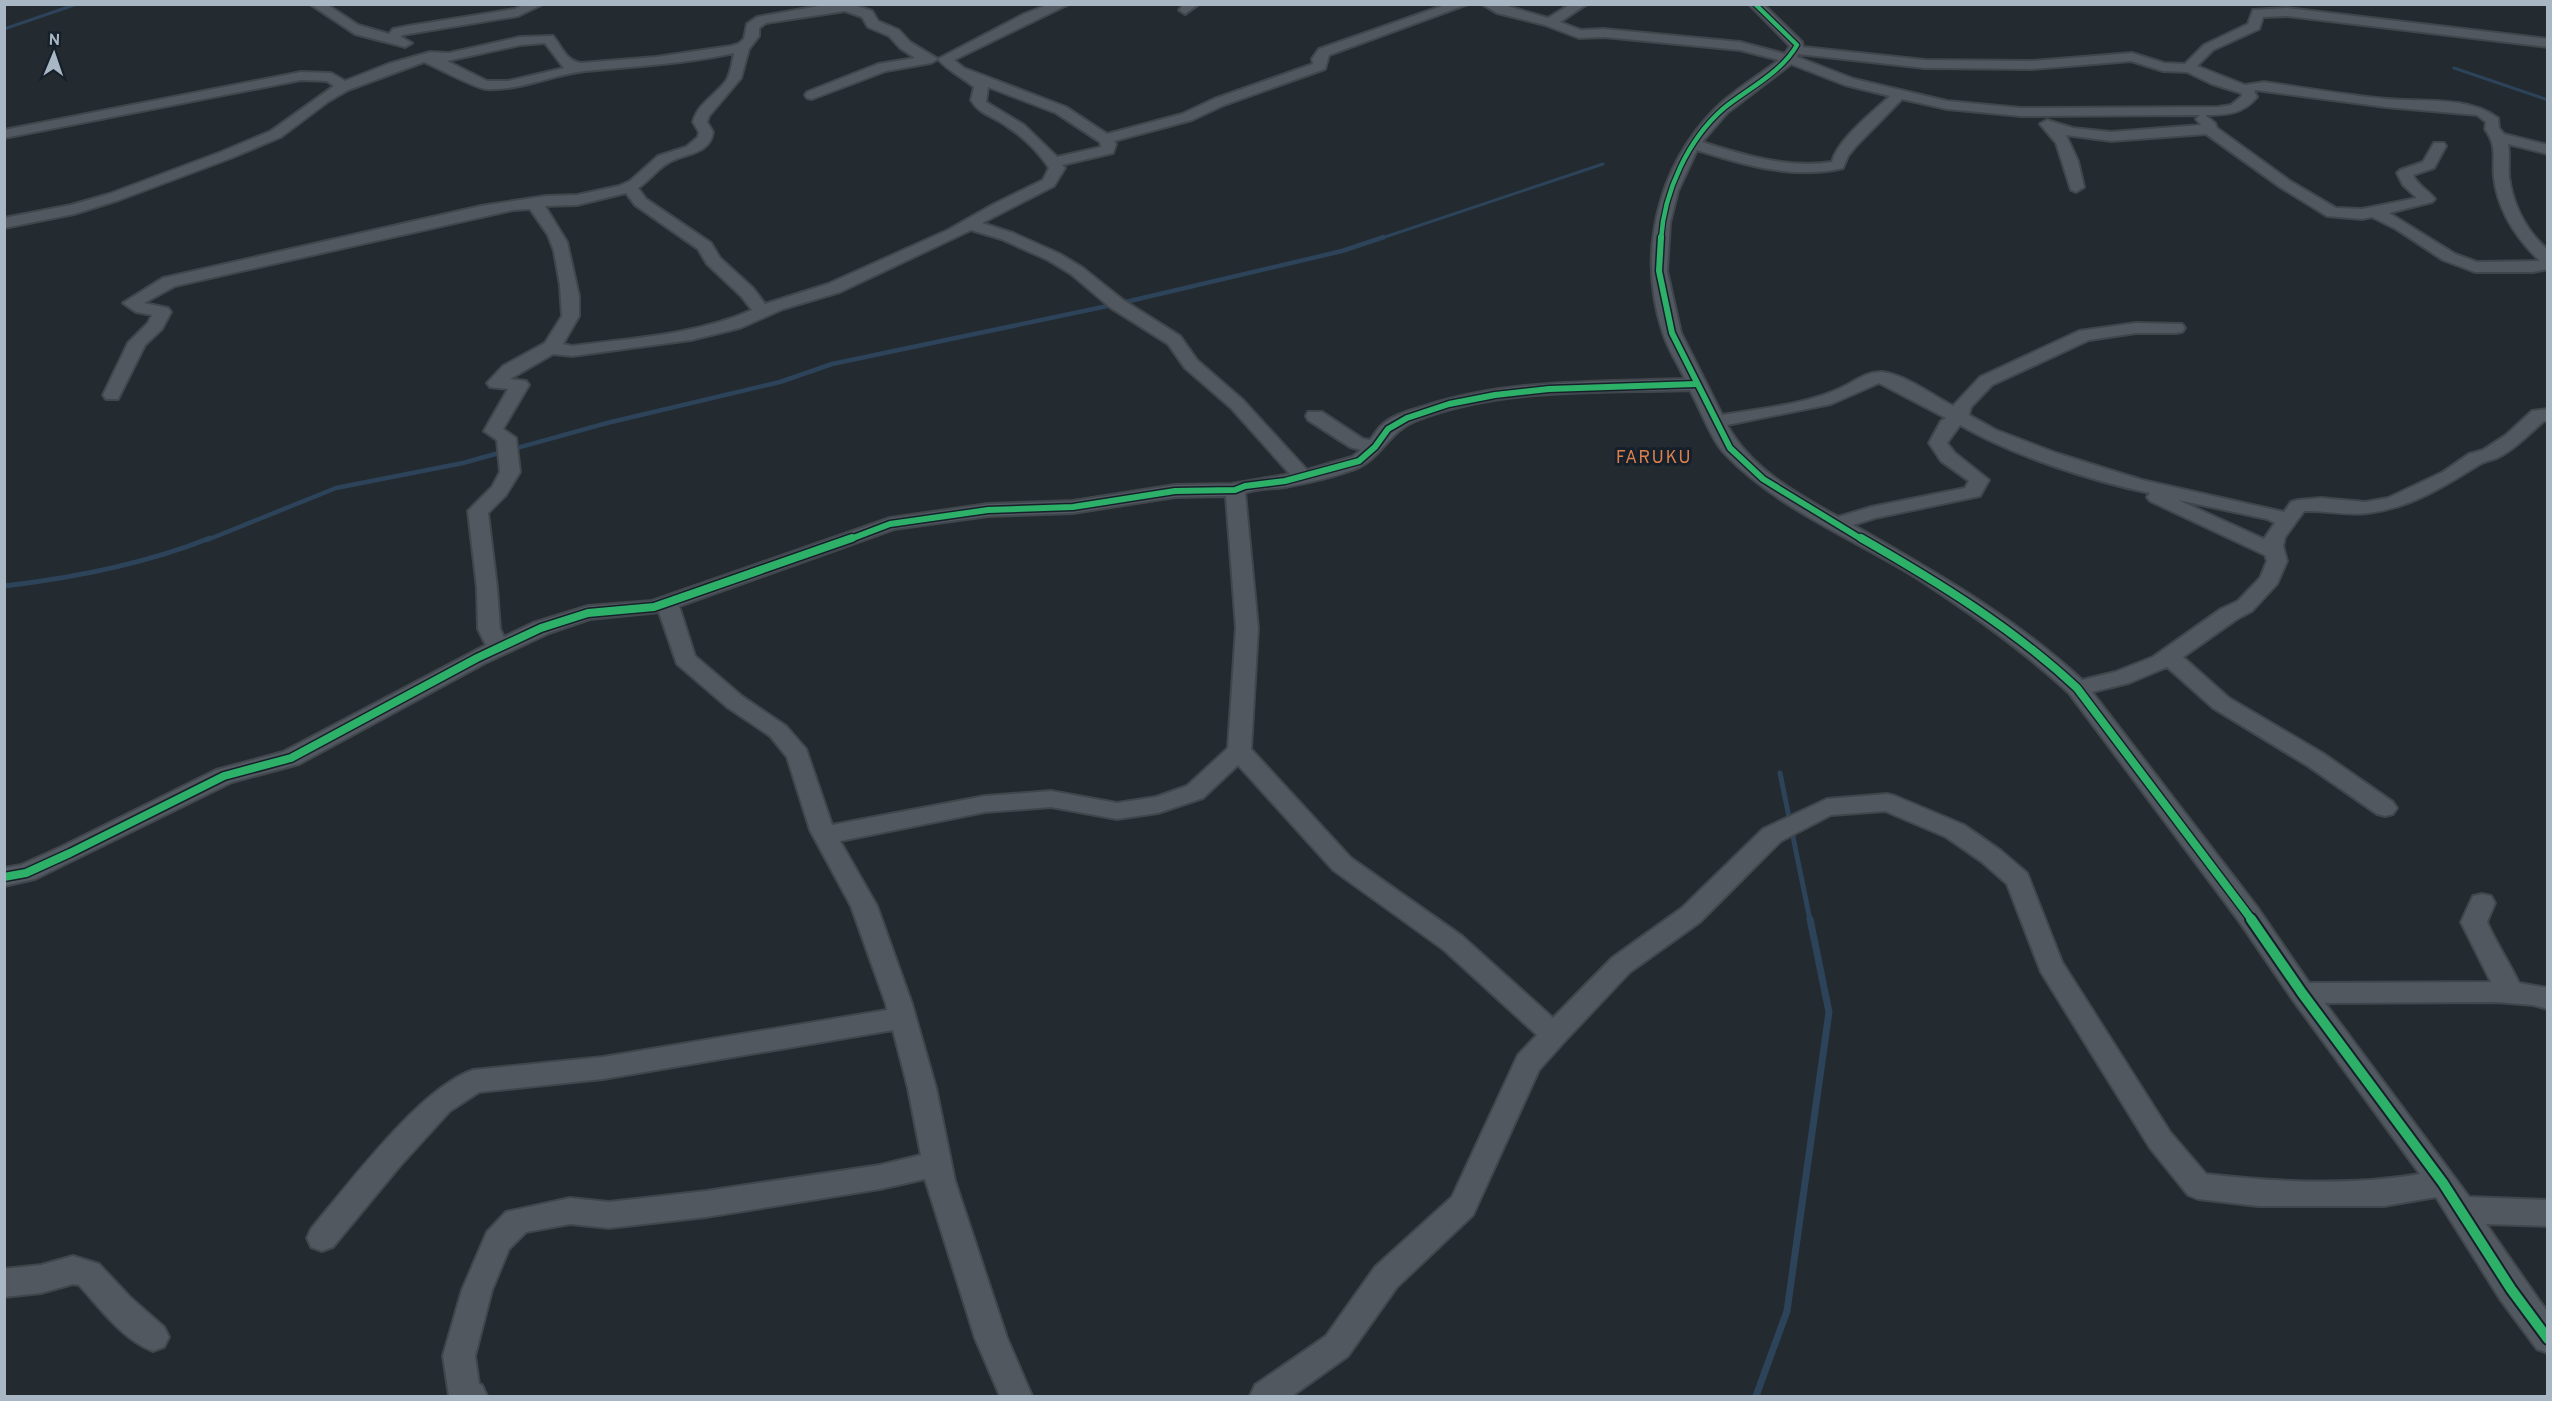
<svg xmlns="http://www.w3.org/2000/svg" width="2552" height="1401" viewBox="0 0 2552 1401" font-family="Overpass,sans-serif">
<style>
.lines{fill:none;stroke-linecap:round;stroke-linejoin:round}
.stream-far3{stroke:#2c4359;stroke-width:3}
.stream-far2{stroke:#2c4359;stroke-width:4.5}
.stream-far1{stroke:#2c4359;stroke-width:5}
.stream{stroke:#2c4359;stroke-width:7}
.minor-casing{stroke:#40464b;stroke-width:4}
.minor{fill:#51585f;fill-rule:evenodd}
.cycleway-far3-casing{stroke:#16202b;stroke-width:7}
.cycleway-far2-casing{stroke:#16202b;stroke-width:9}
.cycleway-far1-casing{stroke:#16202b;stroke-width:11}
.cycleway-casing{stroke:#16202b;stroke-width:14}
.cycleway-far3{stroke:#2db169;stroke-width:4.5}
.cycleway-far2{stroke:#2db169;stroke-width:6}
.cycleway-far1{stroke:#2db169;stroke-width:8}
.cycleway{stroke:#2db169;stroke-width:10}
.labels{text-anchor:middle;stroke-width:6;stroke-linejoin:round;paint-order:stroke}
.quarter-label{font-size:18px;letter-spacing:1.5px;fill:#db7f4e;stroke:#16202b}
</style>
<rect width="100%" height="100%" fill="#232a30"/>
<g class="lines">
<g class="stream-far3">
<polyline points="4,29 77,4"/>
<polyline points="2454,68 2548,100"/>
<polyline points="1379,239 1603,164"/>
</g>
<polyline class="stream-far2" points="207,540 336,488 463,463 607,423 780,382 832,364 1117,304 1342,251 1384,237"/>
<g class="stream-far1">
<path d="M 4,586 C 73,578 145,564 210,538"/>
<polyline points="1780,773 1810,920"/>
</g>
<polyline class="stream" points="1756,1396 1787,1311 1829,1012 1810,919"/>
<defs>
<g id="minor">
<polygon points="310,4 326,4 358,25 389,34 393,29 408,26 515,9 525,4 543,4 518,16 402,35 401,37 412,43 405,47 355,34"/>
<path d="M 831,4 L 851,4 L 872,11 L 878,21 L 899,30 L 910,42 L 938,59 L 931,63 L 886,71 L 812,99 L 807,98 L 805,95 L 807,92 L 878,64 L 915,58 L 900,48 L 889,36 L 868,27 L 862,17 L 845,11 L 766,23 L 759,28 L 759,36 L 749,49 L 741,78 L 709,116 L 707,122 L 713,132 C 710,155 684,153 668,163 C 657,169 649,181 638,188 L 646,199 L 711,243 L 720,258 L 753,288 L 765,304 L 828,284 L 948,230 L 994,204 L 1043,180 L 1049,168 C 1038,151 1022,136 1005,125 C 993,116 979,114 971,100 L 974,87 C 962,77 948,71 938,59 L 1024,14 L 1050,4 L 1069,4 L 954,60 L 964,68 L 1066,107 L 1107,134 L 1182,114 L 1214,99 L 1313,64 L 1312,59 L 1319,49 L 1448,4 L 1468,4 L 1329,55 L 1325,69 L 1224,105 L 1192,120 L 1114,141 L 1116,144 L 1113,153 L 1062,165 L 1065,168 L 1054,186 L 982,223 L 1013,233 L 1060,254 L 1083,268 L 1123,300 L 1180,336 L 1197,360 L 1243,400 L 1307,470 L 1352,457 L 1361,450 L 1350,447 L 1308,420 L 1306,416 L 1308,412 L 1322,412 L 1363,439 L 1370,440 C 1374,436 1377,429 1381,426 C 1392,415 1409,411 1422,407 C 1506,379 1597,382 1685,379 C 1678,364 1668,349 1663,333 C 1637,254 1657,167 1716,108 C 1734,90 1758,76 1779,60 L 1740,50 L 1604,37 L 1579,38 L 1545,25 L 1497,13 L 1482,4 L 1500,4 L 1548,18 L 1571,4 L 1587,4 L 1560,22 L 1581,30 L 1604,29 L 1740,42 L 1785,54 L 1790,46 L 1749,4 L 1763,4 L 1802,42 L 1803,47 L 1925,60 L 2032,61 L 2132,53 L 2164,63 L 2185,64 L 2204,45 L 2248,24 L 2253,10 L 2287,8 L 2548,39 L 2548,47 L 2287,16 L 2263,17 L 2259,29 L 2213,50 L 2197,66 L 2245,85 L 2264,82 C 2305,88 2346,95 2387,99 C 2422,102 2468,96 2498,118 L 2499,128 L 2504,134 L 2548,145 L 2548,154 L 2508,144 C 2510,155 2508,166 2509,177 C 2513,205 2526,231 2548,250 L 2548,269 L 2533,272 L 2475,272 L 2443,260 L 2396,229 L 2372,217 L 2362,219 L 2327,216 L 2280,187 L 2206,134 L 2111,141 L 2066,135 L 2078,161 L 2084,187 L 2076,192 L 2071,190 L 2056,143 L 2040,124 L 2047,120 L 2073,128 L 2111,132 L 2201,125 L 2196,119 L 2200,115 L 2021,116 L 1947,109 L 1902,99 L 1856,146 L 1848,156 L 1843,168 C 1795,180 1744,165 1697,150 L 1678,191 L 1670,223 L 1667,271 L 1681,333 L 1722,415 C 1759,409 1809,404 1843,387 C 1855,381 1868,371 1882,372 C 1906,375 1932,395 1953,406 L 1980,377 L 2079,331 L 2136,323 L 2182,324 L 2185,328 L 2182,332 L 2176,333 L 2136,333 L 2089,340 L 1992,385 L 1971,407 L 1969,415 L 1996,430 L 2056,453 L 2142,480 L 2284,512 L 2291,502 L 2298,500 L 2321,498 L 2365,502 L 2388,498 L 2443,472 L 2469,454 L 2483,450 L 2506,435 L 2532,411 L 2548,409 L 2548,421 L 2544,421 C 2529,434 2515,449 2497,458 C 2492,460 2485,461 2480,464 C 2445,486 2410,508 2368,513 C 2347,516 2325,510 2304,511 L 2285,537 L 2283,546 L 2287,561 L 2277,584 L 2252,611 L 2237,619 L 2183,657 L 2229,698 L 2324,754 L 2393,802 L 2397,808 L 2393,814 L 2385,816 L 2377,814 L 2308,766 L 2213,708 L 2167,667 L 2129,683 L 2092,692 L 2257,907 L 2309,983 L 2491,982 L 2461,922 L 2473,896 L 2482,894 L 2491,896 L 2495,903 L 2487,922 C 2496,943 2509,962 2519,983 L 2548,988 L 2548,1009 L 2533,1005 L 2497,1002 L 2325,1003 L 2469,1197 L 2548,1200 L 2548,1226 L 2486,1224 L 2548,1313 L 2548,1353 L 2537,1349 L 2500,1299 L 2436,1197 L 2384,1206 L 2258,1206 L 2198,1199 L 2188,1195 L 2150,1148 L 2041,972 L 2007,884 L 1982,862 L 1946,837 L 1885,811 L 1831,815 L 1781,841 L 1700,922 L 1630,972 L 1564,1042 L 1539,1070 L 1473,1215 L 1397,1287 L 1348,1356 L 1292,1396 L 1250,1396 L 1255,1385 L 1326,1336 L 1375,1267 L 1452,1197 L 1518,1055 L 1537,1035 L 1444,950 L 1333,870 L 1238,765 L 1203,798 L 1158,813 L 1117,819 L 1051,807 L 985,812 L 840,841 L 877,906 L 912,1004 L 936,1088 L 955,1181 L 1007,1338 L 1032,1396 L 1000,1396 L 975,1338 L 925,1179 L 880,1189 L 706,1217 L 609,1228 L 570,1224 L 526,1232 L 509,1249 L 492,1290 L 475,1356 L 479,1384 L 482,1385 L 487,1396 L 449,1396 L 443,1356 L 462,1290 L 487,1232 L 506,1212 L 570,1198 L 609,1202 L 706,1191 L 880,1165 L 921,1155 L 908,1088 L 893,1030 L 603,1079 L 479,1092 L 450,1111 L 400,1166 L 333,1247 L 322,1251 L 311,1247 L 307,1238 L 311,1229 C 349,1184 420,1088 473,1070 L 603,1057 L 887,1010 L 886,1004 L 851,906 L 810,830 L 787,757 L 770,736 L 727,707 L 677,664 L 659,612 L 590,619 L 549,633 L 485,663 L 299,764 L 232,782 L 35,879 L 4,886 L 4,868 L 21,865 L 61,847 L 216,770 L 283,752 L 486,645 L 478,629 L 477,588 L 468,511 L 492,487 L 500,472 L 497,440 L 484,431 L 508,389 L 490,387 L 487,383 L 503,366 L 545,343 L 562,316 L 560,285 L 554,251 L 548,235 L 530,209 L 513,210 L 175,286 L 144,303 L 168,308 L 171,312 L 162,329 L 145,345 L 118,399 L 106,399 L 103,395 L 128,343 L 148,323 L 152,315 L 136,312 L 123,303 L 163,278 L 481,206 L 546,196 L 577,195 L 619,186 L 630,181 L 658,156 L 686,147 L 698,137 L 699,132 L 693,122 C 698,103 715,96 726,81 C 731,73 732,63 734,53 C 685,64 635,66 585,71 C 551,75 520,91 486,89 C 475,88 438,68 424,62 L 348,90 L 329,101 L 281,137 L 231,158 L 119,200 L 74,214 L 4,228 L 4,218 L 71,205 L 109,194 L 221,152 L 271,131 L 334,86 L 327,81 L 301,80 L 4,138 L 4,130 L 301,72 L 331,73 L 345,81 L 388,64 L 430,52 L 449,53 L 520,37 L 553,36 C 562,47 566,61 581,63 L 656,57 L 731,46 L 738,44 L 744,39 L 747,24 L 757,17 ZM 545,43 L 564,68 L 508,81 L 487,81 L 447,61 L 520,45 ZM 1798,54 L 1925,68 L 2032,69 L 2131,61 L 2163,71 L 2187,72 L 2212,84 L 2241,93 L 2242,96 L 2231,105 L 2218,107 L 2021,108 L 1947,101 L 1854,79 L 1797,57 ZM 1791,64 L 1845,85 L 1890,96 C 1873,112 1838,139 1832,162 C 1788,169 1744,155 1702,142 L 1727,113 ZM 988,87 L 1056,113 L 1100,142 L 1101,147 L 1057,157 L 1024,125 L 986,102 ZM 2256,90 L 2386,107 L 2477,115 L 2486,122 L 2485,129 C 2498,147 2492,157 2494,177 C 2498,211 2516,238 2540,261 L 2477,262 L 2455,254 L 2389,213 L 2432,202 L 2435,199 C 2428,190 2417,185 2413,175 L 2434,168 L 2446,146 L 2444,143 L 2434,143 L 2423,162 L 2400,170 L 2397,173 L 2403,185 L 2417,198 L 2362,209 L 2336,208 L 2290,181 L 2217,128 L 2215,123 L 2205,115 C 2226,115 2243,114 2257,97 L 2254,91 ZM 626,193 L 635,205 L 698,249 L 707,264 L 741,296 L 752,310 C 695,335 633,338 572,346 L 563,344 L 579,316 L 579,296 L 567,242 L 545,206 L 577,205 ZM 971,230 L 1001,239 L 1048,260 L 1071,274 L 1111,308 L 1168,344 L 1185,368 L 1231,408 L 1290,474 L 1232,484 L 1175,485 L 1073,501 L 988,504 L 890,518 L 652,601 L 588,606 L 533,623 L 504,637 L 500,629 L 497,588 L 488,513 L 506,495 L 520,472 L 516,438 L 503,429 L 529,385 L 526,381 L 510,379 L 553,354 L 572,356 L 691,340 L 740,328 L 783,309 L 840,292 ZM 1879,383 L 1946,418 L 1941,421 L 1929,443 L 1941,461 L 1969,481 L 1965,488 L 1871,507 L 1838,517 C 1796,493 1751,469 1727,425 L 1831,404 ZM 1690,390 C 1700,408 1711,439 1725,454 C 1779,510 1855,539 1920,580 C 1972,614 2024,651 2069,693 L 2239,921 L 2293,1000 L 2420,1174 C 2350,1186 2276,1182 2206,1174 L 2170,1132 L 2062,962 L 2027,873 L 2000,850 L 1964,825 L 1895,796 L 1887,794 L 1827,799 L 1763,829 L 1682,908 L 1612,958 L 1553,1018 L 1462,936 L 1351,858 L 1251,749 L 1258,628 L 1245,493 C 1258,488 1272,489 1285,487 C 1307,483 1331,478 1352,470 C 1380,461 1388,432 1415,421 C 1500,387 1600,393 1690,390 ZM 1960,425 C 2012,455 2091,481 2150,493 L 2147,497 L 2150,501 L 2265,555 L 2267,561 L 2260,578 L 2238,601 L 2221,609 L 2153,657 L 2115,672 L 2082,680 C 2014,617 1932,570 1853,525 L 1875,518 L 1980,496 L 1989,480 L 1955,453 L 1947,443 ZM 1226,496 L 1236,628 L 1228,748 L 1187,786 L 1156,797 L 1117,803 L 1051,791 L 985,796 L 832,825 L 806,749 L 786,726 L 743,697 L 695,656 L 679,606 L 894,529 L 988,516 L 1073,513 L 1175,497 ZM 2178,500 L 2267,519 L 2275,523 L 2264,539 Z"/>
<polygon points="1184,4 1199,4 1185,14 1179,10"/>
<path d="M 73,1256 L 99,1264 L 131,1298 L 164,1327 L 169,1337 L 164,1347 L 153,1351 C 123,1340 100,1308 79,1285 L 73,1284 L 41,1293 L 4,1297 L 4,1269 L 41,1265 Z"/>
</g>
</defs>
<use href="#minor" class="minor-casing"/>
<use href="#minor" class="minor"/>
<defs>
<path id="cycleway-far3" d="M 1661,239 C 1664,192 1688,139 1724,108 C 1749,88 1781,73 1797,45 L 1755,4"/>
<g id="cycleway-far2">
<polyline points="1661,237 1659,271 1672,333 1730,448 1763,479 1863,540"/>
<polyline points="848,540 890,524 988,510 1073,507 1175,491 1235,490 1245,486 1285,481 1359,461 1375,447 1388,429 1407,418 1449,404 1495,395 1549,389 1696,384"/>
</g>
<g id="cycleway-far1">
<path d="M 1861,538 C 1936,581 2013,628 2077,688 L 2252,920"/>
<polyline points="4,877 26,873 70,853 224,776 291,758 477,658 541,628 588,613 654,607 852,538"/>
</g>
<polyline id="cycleway" points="2251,919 2302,993 2443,1183 2511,1289 2548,1339"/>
</defs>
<use href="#cycleway-far3" class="cycleway-far3-casing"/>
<use href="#cycleway-far2" class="cycleway-far2-casing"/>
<use href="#cycleway-far1" class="cycleway-far1-casing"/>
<use href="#cycleway" class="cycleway-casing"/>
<use href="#cycleway-far3" class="cycleway-far3"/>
<use href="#cycleway-far2" class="cycleway-far2"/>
<use href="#cycleway-far1" class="cycleway-far1"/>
<use href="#cycleway" class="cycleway"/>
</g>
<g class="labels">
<g class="quarter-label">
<text x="1654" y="463">FARUKU</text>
</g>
</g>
<rect width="2552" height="1401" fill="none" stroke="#a9b6c4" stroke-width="12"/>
<g transform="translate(54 54) rotate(2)" stroke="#16202b" stroke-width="4.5" paint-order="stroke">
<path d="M0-4.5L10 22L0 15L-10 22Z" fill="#a9b6c4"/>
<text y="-9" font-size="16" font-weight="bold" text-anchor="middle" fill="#a9b6c4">N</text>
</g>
</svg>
